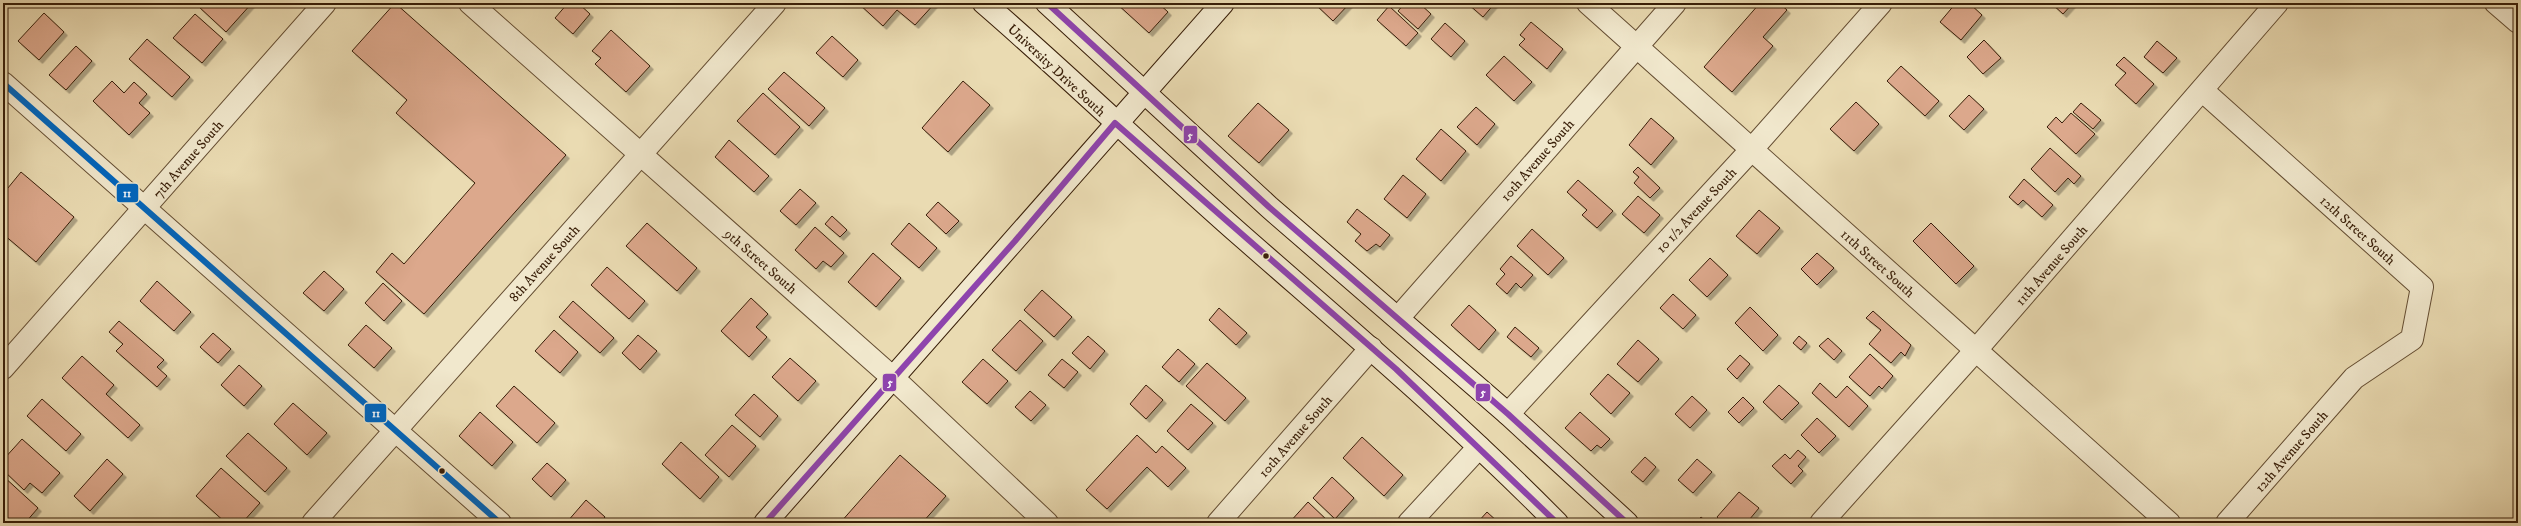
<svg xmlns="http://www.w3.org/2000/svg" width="2521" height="526" viewBox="0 0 2521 526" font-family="'IM FELL DW Pica',serif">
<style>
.building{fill:#dca88c;stroke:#381e08;filter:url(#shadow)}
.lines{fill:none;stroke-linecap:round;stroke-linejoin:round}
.street-casing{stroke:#644d32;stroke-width:24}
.secondary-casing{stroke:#381e08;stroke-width:24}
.street{stroke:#f1e8cd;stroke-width:22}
.secondary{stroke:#f1e8cd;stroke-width:22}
.bus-1-casing{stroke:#f1e8cd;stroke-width:9}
.bus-2-casing{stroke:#f1e8cd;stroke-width:9}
.bus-1{stroke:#8e44ad;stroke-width:6}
.bus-2{stroke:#0065bd;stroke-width:6}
.bus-dot{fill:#381e08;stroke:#f1e8cd;stroke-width:1.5}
.labels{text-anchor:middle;stroke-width:3;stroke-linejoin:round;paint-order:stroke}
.street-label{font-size:14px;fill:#381e08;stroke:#f1e8cd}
.line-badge{stroke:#f1e8cd;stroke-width:1.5}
.badge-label{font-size:11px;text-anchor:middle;font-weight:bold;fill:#fff}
</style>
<defs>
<filter id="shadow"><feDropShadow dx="3.5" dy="3.5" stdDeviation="0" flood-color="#0004"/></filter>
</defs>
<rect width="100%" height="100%" fill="#eadbb2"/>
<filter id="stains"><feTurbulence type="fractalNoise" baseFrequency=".005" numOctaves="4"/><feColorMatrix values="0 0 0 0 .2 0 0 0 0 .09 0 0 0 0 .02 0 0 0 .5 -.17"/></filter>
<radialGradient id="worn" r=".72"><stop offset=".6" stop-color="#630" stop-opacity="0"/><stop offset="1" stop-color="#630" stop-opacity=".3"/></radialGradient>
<g class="building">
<polygon points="201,3 252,3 226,32 198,6"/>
<polygon points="395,3 566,155 424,314 376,272 392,253 404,264 475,183 396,113 407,100 352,51"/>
<polygon points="568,3 578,3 590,14 573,34 555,18"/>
<polygon points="858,3 935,3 915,25 897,10 883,26"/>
<polygon points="1116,3 1158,3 1168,12 1149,33"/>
<polygon points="1314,3 1350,3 1333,21"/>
<polygon points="1405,3 1419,3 1431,14 1418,29 1398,11"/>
<polygon points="1467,3 1495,3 1483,17"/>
<polygon points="1760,3 1779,3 1787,10 1763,37 1773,46 1732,92 1704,67"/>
<polygon points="1956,3 1969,3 1982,15 1961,40 1940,22"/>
<polygon points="2051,3 2073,3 2063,14"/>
<polygon points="1389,6 1418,33 1406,46 1377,20"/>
<polygon points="44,13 64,32 39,60 18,41"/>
<polygon points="195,14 223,39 202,63 173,38"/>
<polygon points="1531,22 1563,49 1547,69 1519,45 1525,39 1520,35"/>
<polygon points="1445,23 1465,41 1451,57 1431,39"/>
<polygon points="611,30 650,66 626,92 595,64 601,58 592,51"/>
<polygon points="832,36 858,60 843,77 816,53"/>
<polygon points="147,39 190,77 172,97 129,59"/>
<polygon points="1984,40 2001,58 1983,74 1967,57"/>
<polygon points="2157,41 2177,58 2163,73 2144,57"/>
<polygon points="76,46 92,61 66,90 49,75"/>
<polygon points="1504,56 1532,82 1514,101 1486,75"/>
<polygon points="2124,57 2154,84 2136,104 2115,85 2126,73 2116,65"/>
<polygon points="1901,66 1939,101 1925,116 1887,81"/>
<polygon points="784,72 825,108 809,126 768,89"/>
<polygon points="112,81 124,93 134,82 147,94 139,103 150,113 129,135 93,101"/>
<polygon points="963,81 990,105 948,152 922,128"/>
<polygon points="763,93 800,127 775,155 737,121"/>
<polygon points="1969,95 1984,109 1964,130 1949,116"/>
<polygon points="1856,102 1879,124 1854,151 1830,129"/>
<polygon points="1258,103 1289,130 1259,163 1228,136"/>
<polygon points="2081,103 2101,120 2093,129 2073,112"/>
<polygon points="1476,107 1495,124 1477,145 1457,127"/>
<polygon points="2071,113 2095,134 2076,154 2047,127 2056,117 2062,123"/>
<polygon points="1651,118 1674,138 1651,165 1629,145"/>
<polygon points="1441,129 1466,151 1441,181 1416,159"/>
<polygon points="729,140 769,176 754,192 715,157"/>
<polygon points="2050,148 2081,176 2074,184 2068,178 2055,192 2031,169"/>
<polygon points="1638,167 1660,188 1650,198 1634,183 1639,177 1633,172"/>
<polygon points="21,172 74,217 36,262 3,234 3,194"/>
<polygon points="1403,175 1426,194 1407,218 1384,199"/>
<polygon points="2024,179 2053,205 2042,217 2023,200 2018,205 2009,197"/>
<polygon points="1578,180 1613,211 1597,228 1582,215 1587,210 1567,192"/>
<polygon points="800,189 816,203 796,225 780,211"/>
<polygon points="1638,196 1660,215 1644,233 1622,214"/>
<polygon points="938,202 959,221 946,234 926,215"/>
<polygon points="1357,209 1390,235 1380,247 1376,244 1367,251 1355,241 1361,234 1347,222"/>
<polygon points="1759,210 1780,228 1757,254 1736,236"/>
<polygon points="832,216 847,230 840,237 825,224"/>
<polygon points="647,223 697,268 677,291 626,246"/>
<polygon points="909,223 937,248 919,268 891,244"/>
<polygon points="1931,223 1974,266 1956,284 1913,241"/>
<polygon points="815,227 844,253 831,267 823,261 816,269 795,250"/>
<polygon points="1532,229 1564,258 1548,275 1517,246"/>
<polygon points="873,253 901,278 876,307 848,282"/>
<polygon points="1817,253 1834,268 1817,285 1801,269"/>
<polygon points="1511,256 1533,275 1521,288 1516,283 1507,294 1496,284 1505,274 1500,269"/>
<polygon points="1710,258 1728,275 1707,297 1689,280"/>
<polygon points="607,267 645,301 629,319 591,285"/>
<polygon points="324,271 344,289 324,311 303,293"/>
<polygon points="157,281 191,312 174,331 140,301"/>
<polygon points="383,283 402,301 384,321 365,303"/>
<polygon points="1042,290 1072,317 1054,337 1024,310"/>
<polygon points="1673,294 1696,315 1683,329 1660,308"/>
<polygon points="751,298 768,314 756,327 767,337 749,357 721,331"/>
<polygon points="573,301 614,338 600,353 559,317"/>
<polygon points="1469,305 1496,330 1479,350 1451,325"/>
<polygon points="1750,307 1778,335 1763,351 1735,323"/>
<polygon points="1219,308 1247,333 1236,345 1209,320"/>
<polygon points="1873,311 1911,345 1905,356 1901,352 1891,363 1869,344 1881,330 1866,318"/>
<polygon points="1020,320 1043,341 1016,371 992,350"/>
<polygon points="119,321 164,360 157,367 167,376 157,387 116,351 123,344 109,332"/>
<polygon points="366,325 392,348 374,368 348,345"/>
<polygon points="1515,327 1539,348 1531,357 1507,337"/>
<polygon points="554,330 578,352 560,373 535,351"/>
<polygon points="213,333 231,349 218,363 200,347"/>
<polygon points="638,335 657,351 640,370 622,353"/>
<polygon points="1088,336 1105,351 1090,369 1072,353"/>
<polygon points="1799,336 1807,343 1801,350 1793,343"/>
<polygon points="1828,338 1842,351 1834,360 1819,346"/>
<polygon points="1638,340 1659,359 1638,382 1617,364"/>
<polygon points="1178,349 1195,364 1179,382 1162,367"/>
<polygon points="1870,354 1893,376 1882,389 1879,386 1870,396 1849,377"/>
<polygon points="1740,355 1750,364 1737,379 1727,369"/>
<polygon points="82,356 114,385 106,394 140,425 128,438 62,378"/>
<polygon points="790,358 816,381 798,401 772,377"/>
<polygon points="983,359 1008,381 987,404 962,382"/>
<polygon points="1062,359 1078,372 1064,388 1048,375"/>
<polygon points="1207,363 1246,398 1225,421 1186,386"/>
<polygon points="239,365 262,386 244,406 221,385"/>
<polygon points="1608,374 1630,393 1611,414 1590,394"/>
<polygon points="1820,383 1836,398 1847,386 1868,406 1849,427 1812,393"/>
<polygon points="1146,385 1163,400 1146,419 1130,404"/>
<polygon points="1779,385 1799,403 1782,420 1763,402"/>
<polygon points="514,386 555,423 537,443 496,406"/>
<polygon points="1030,391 1046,405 1031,421 1015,407"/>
<polygon points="754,394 778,416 760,437 735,415"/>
<polygon points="1692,396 1707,410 1690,428 1675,414"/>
<polygon points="1743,397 1754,408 1739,423 1728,412"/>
<polygon points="42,399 81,434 66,451 27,416"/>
<polygon points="293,403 327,433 307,455 274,424"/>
<polygon points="1191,404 1213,423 1188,450 1167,431"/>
<polygon points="480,412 513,442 492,466 459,436"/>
<polygon points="1580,412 1610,439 1601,448 1597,445 1591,451 1565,428"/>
<polygon points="1817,418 1836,436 1819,453 1801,435"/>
<polygon points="732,425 756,446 729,477 705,455"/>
<polygon points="248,433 287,468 265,492 226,456"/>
<polygon points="1137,435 1156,453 1162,446 1186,468 1168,487 1147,467 1107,509 1086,490"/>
<polygon points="1362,437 1403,475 1384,496 1343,458"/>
<polygon points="22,439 60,473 42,493 30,483 24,490 3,470 3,460"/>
<polygon points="681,442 719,477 700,499 662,464"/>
<polygon points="1798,450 1806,457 1798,466 1803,471 1791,484 1772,466 1785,454 1790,459"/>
<polygon points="900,455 946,496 922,523 840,523"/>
<polygon points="1645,457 1656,467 1643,482 1631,472"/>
<polygon points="107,459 123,474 90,511 74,496"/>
<polygon points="1697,459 1712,472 1693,493 1678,480"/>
<polygon points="547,463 566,480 551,497 532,479"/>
<polygon points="221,468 260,503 242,523 226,523 196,496"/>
<polygon points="3,476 38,508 25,523 11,523 3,516"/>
<polygon points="1332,477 1354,498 1335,519 1313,498"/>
<polygon points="1739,492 1759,508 1749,520 1752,522 1723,523 1717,517"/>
<polygon points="586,500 605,517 599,523 568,523 567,522"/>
<polygon points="1308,502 1330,523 1289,523"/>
<polygon points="1487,512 1499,523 1477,523"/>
<polygon points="1701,517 1708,523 1695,523"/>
</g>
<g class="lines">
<defs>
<g id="street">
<polyline points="470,3 893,378 1047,523"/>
<polyline points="1588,3 2169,523"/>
<polyline points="2496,3 2518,22"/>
<polyline points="3,83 500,523"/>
<polyline points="2203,91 2422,287 2412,339 2354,378 2227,523"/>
<polyline points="1399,317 1675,3"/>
<polyline points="3,368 325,3"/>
<polyline points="1508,414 1752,149 1881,3"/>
<polyline points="313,523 775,3"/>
<polyline points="1218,523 1371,348"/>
<polyline points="1409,523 1479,447"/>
<polyline points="1821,523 1976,350 2277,3"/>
</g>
<g id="secondary">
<path d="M 984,3 C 1072,79 1156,161 1244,238 C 1350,331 1458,422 1557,523"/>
<polyline points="1047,3 1269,207 1508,414 1627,523"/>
<path d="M 765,523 C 918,350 1070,176 1223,3"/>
</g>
</defs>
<use href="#street" class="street-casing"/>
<use href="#secondary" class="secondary-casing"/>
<use href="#street" class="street"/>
<use href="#secondary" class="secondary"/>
<defs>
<g id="bus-1">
<polyline points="1047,3 1269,207 1508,414 1627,523"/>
<polyline points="765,523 1015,241 1115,123 1396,369 1557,523"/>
</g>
<polyline id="bus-2" points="3,83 500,523"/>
</defs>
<use href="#bus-1" class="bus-1-casing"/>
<use href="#bus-2" class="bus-2-casing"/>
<use href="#bus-1" class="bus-1"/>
<use href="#bus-2" class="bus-2"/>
</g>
<g class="bus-dot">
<circle cx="1266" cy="256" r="3.5"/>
<circle cx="442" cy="471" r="3.5"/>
</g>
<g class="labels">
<g class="street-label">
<text transform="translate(1057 70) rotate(43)" y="5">University Drive South</text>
<text transform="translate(188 159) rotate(-49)" y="5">7th Avenue South</text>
<text transform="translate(1537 160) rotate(-49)" y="5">10th Avenue South</text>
<text transform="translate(1696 210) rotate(-47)" y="5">10 1/2 Avenue South</text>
<text transform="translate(2358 230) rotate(42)" y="5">12th Street South</text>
<text transform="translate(761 261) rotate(41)" y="5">9th Street South</text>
<text transform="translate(544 263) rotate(-48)" y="5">8th Avenue South</text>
<text transform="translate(1878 263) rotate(42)" y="5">11th Street South</text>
<text transform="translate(2051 265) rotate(-49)" y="5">11th Avenue South</text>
<text transform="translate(1295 436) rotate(-49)" y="5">10th Avenue South</text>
<text transform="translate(2291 451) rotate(-49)" y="5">12th Avenue South</text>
</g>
</g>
<g class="line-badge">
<rect x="1183" y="125" width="15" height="19" rx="4" fill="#8e44ad"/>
<rect x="116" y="183" width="23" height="20" rx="4" fill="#0065bd"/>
<rect x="882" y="373" width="15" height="19" rx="4" fill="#8e44ad"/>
<rect x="1475" y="383" width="16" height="19" rx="4" fill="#8e44ad"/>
<rect x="364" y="403" width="23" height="20" rx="4" fill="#0065bd"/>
</g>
<g class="badge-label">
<text x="1190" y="139">5</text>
<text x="127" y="197">11</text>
<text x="890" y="386">5</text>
<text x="1483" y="396">5</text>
<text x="376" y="417">11</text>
</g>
<rect width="2521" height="526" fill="none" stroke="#eadbb2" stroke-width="16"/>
<rect x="4" y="4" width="2513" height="518" fill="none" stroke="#381e08" stroke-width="2"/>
<rect x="8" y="8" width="2505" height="510" fill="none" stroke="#381e08"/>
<rect width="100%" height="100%" filter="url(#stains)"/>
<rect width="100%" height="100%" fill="url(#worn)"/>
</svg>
